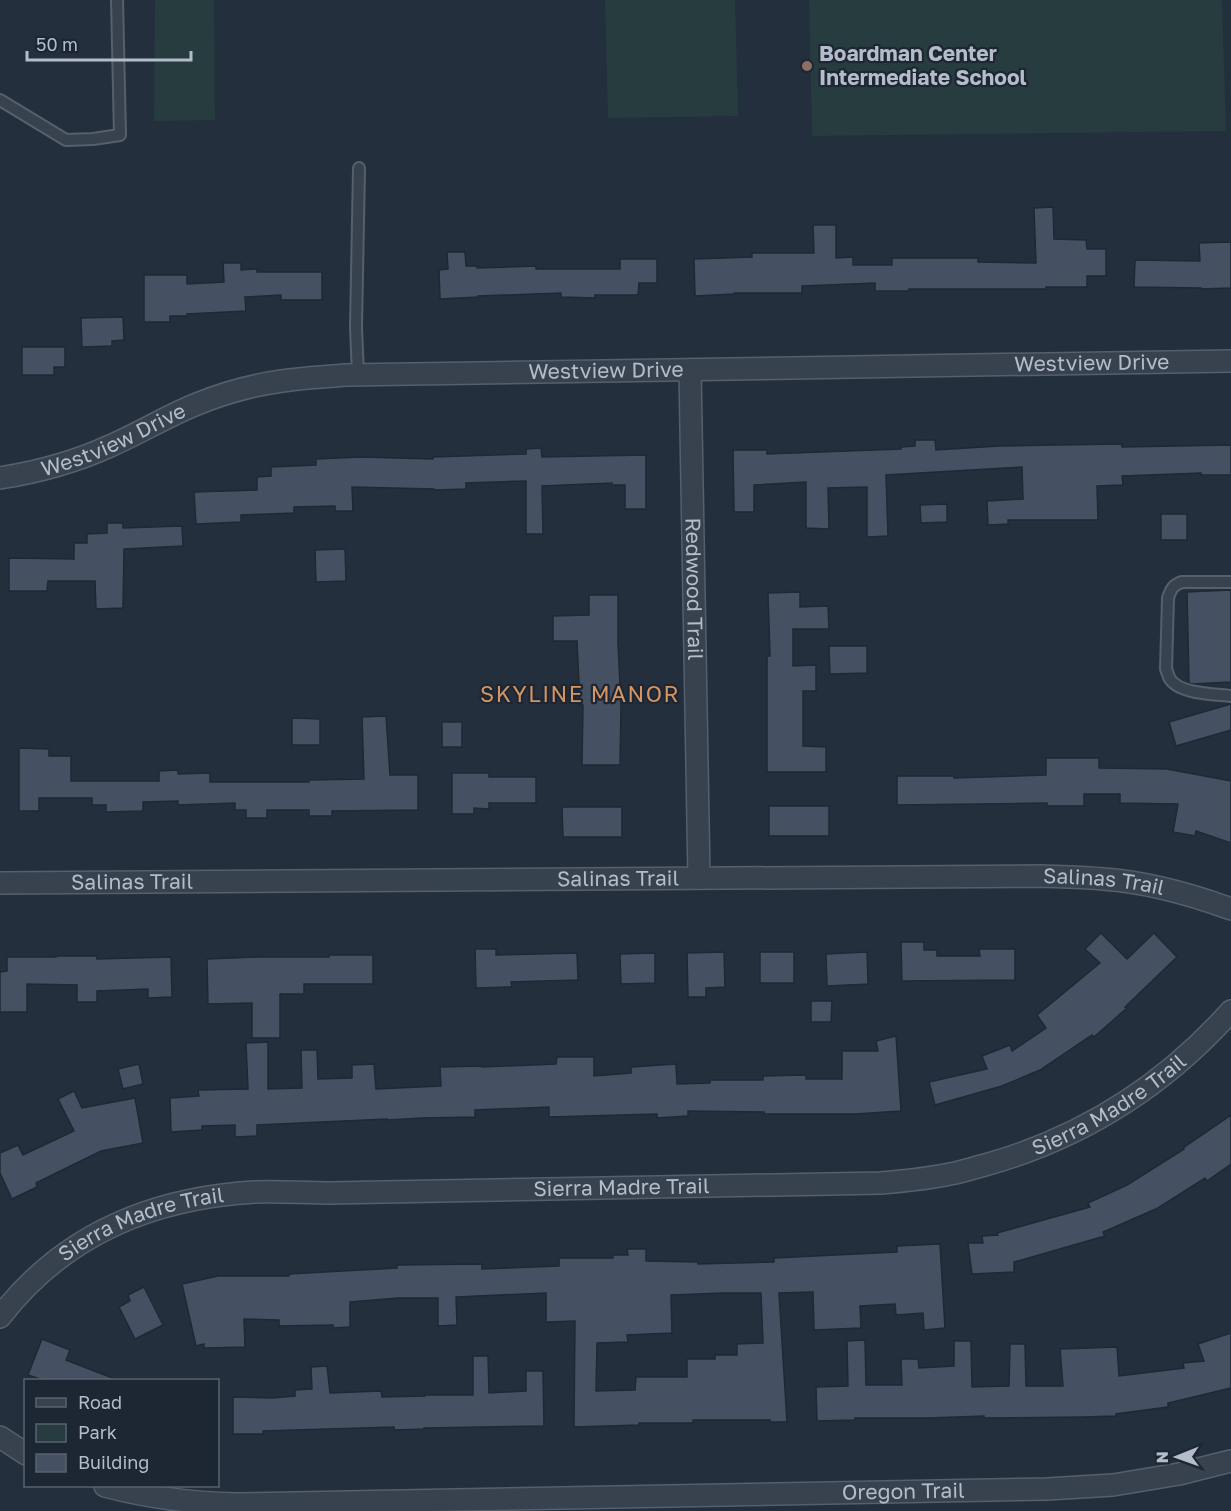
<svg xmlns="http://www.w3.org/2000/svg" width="1231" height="1511" viewBox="0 0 1231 1511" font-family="'Golos Text',sans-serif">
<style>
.park{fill:#263c3f}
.building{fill:#455162;stroke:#1f2835;stroke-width:1.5;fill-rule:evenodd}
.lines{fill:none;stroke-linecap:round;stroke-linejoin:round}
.lane-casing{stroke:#565f6c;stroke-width:14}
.street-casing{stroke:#565f6c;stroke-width:24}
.lane{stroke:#38414e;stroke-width:10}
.street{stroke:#38414e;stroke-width:21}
.education-dot{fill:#8d6e63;stroke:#1d2633;stroke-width:2}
.labels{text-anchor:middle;stroke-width:4.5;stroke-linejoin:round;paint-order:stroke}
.poi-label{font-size:21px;font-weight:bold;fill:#b4bcc9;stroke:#1d2633;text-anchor:start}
.street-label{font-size:21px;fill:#b4bcc9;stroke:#1d2633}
.neighbourhood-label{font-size:22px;letter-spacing:1.5px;fill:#d59563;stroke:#1d2633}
</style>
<rect width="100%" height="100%" fill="#242f3e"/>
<g class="park">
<polygon points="155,0 214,0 215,120 154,121"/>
<polygon points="605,0 735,0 738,116 608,118"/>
<polygon points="809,0 1222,0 1226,131 812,136"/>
</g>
<g class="building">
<polygon points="1053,207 1054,239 1086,240 1087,249 1106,249 1106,276 1087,276 1087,287 1046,287 1046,289 909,289 909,291 875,291 875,283 802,286 802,293 734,293 734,294 695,296 694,259 752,257 752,253 814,253 813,225 836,225 836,258 853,257 853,265 892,265 892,258 978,258 978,262 1036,263 1034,208"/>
<polygon points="1231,242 1231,288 1201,289 1201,288 1134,287 1135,260 1200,261 1199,243"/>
<polygon points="447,252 465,252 466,266 477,266 477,268 536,266 536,269 620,269 620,259 657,259 657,283 639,283 638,295 595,295 595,298 561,297 561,293 478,296 478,297 440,299 439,270 448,269"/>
<polygon points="223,263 241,263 241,270 257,269 257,272 322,272 322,300 281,300 281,295 245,297 246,311 187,314 187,316 170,316 170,322 144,322 144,275 187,275 187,284 224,282"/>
<polygon points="123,317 124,340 112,341 112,346 82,347 81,318"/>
<polygon points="22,347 65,347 65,367 54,367 54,375 22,375"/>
<polygon points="915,440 935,440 936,450 999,446 1055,445 1122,444 1122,447 1231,445 1231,475 1201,475 1201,473 1122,476 1123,485 1097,486 1098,520 1008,520 1008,524 988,525 987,501 1023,499 1022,467 886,475 888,536 867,537 867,487 828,488 829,529 806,528 806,482 754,485 754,512 734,512 733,450 767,450 767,454 901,449 901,447 915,446"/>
<polygon points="541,448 542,457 646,455 646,509 625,509 625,485 612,485 612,483 542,486 543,534 526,534 526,481 466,483 466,489 434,490 434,489 352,487 353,511 335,511 335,506 294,507 294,513 241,515 241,522 196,524 194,492 257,490 257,477 271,476 271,467 316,465 316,459 361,457 433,459 433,457 526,454 526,449"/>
<polygon points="947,504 947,522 921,523 920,505"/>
<rect x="1161" y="514" width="26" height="26"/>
<polygon points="107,523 123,523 123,528 182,526 183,546 124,549 123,608 96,609 95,581 48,581 47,591 9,591 9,558 74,559 74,543 87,543 87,534 107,533"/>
<polygon points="345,549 346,581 316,582 315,550"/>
<polygon points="1231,590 1231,682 1193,684 1189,683 1187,592"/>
<polygon points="800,592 800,607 828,606 829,629 793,629 793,666 816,665 816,691 803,691 803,746 826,747 826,772 767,772 767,656 770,656 768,593"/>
<polygon points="589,595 618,595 618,643 621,707 620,765 582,765 583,705 580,705 577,641 553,641 553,616 589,615"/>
<polygon points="829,646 867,646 867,673 830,674"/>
<polygon points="1231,704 1231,730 1176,746 1169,722"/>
<polygon points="386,716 390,775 418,775 418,810 332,811 332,816 309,816 309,810 267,810 267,818 246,818 246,810 235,810 235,803 178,805 178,801 143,802 143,811 106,812 106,805 92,805 92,798 39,798 39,811 19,811 19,748 49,749 49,756 71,756 71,781 159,781 159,771 178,770 178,774 210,773 210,782 309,782 309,780 364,779 362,717"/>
<polygon points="292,718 320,719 320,745 292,745"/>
<rect x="442" y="722" width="20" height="25"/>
<polygon points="1046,758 1099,758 1099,768 1167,769 1231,781 1231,843 1196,831 1195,836 1173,832 1178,804 1120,803 1120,794 1084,794 1084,806 1047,806 1047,803 897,805 897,776 954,776 954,778 1046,775"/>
<polygon points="452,773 489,773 489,777 536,777 536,803 489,803 489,809 474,808 474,814 452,814"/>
<rect x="769" y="806" width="60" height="30"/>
<polygon points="562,807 622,807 622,837 563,837"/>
<polygon points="1101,933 1127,959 1154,933 1177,957 1125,1007 1127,1008 1094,1037 1092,1035 1040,1070 1002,1086 935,1105 929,1082 987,1069 982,1056 1010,1045 1012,1051 1046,1028 1037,1015 1100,963 1085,949"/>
<polygon points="901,942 924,942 924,950 937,950 937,956 980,956 979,949 1015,949 1015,980 902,981"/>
<polygon points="475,949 496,949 496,955 577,953 578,980 511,982 512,987 476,988"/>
<polygon points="724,952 725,987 706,988 706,997 688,997 687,953"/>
<rect x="760" y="952" width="34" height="31"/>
<polygon points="867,952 868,984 827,986 826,954"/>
<polygon points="655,953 655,983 621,984 620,954"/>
<polygon points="329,955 373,955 373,984 304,984 304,994 280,994 280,1038 252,1038 252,1003 208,1004 207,959 259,957 329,957"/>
<polygon points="56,956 97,956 97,959 171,957 172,997 148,998 148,989 97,991 97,1002 77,1002 77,985 27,984 27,1012 0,1012 0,972 7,971 7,957 56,957"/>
<polygon points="811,1001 832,1001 831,1022 811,1022"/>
<polygon points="896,1036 901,1111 855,1114 764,1114 764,1112 688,1111 688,1116 657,1118 657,1114 549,1117 549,1107 475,1110 475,1117 422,1118 387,1120 387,1119 257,1125 257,1136 235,1137 235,1125 202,1126 202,1130 171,1132 170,1098 199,1096 198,1090 248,1089 246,1043 268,1042 268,1089 302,1088 301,1050 317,1050 318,1079 352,1078 352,1065 374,1064 376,1089 441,1086 440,1067 482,1066 482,1067 556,1064 557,1057 594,1057 594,1076 631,1073 631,1067 676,1064 677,1084 710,1083 710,1080 763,1080 763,1076 806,1075 806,1079 842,1079 842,1051 878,1051 876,1041"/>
<polygon points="139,1064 143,1084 123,1089 118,1069"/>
<polygon points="74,1091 82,1108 135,1098 143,1143 101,1151 36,1183 37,1187 12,1199 0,1173 0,1153 18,1145 23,1155 74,1131 58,1099"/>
<polygon points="1231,1115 1231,1164 1207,1181 1205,1178 1158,1208 1103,1232 1105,1236 1014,1262 1014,1272 972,1274 968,1243 983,1243 982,1236 998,1235 997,1233 1090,1207 1088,1203 1127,1185 1184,1149 1183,1148"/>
<path d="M 940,1244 L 945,1328 L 924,1330 L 923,1313 L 896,1315 L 895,1304 L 860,1306 L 861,1328 L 814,1330 L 813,1292 L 779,1293 L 787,1422 L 770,1422 L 770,1420 L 693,1420 L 693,1423 L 639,1423 L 639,1425 L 574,1427 L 575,1321 L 546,1322 L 546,1293 L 456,1297 L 457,1325 L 438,1326 L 438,1298 L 398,1298 L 350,1302 L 350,1327 L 333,1328 L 333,1325 L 279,1326 L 279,1320 L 244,1319 L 245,1347 L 204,1348 L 204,1344 L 196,1346 L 182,1284 L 218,1276 L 289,1276 L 289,1274 L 397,1268 L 397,1265 L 482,1264 L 482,1269 L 559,1266 L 559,1258 L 613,1258 L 613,1255 L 628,1255 L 627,1249 L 646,1249 L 646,1261 L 698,1262 L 698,1264 L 774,1262 L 774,1258 L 897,1252 L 897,1246 ZM 724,1293 L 761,1293 L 763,1343 L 737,1344 L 737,1355 L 715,1355 L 715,1359 L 687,1359 L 687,1377 L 636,1377 L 635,1390 L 596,1391 L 597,1343 L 628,1342 L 627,1335 L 672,1333 L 671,1295 Z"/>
<polygon points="144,1287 163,1325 135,1339 119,1307 130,1301 128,1295"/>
<polygon points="1231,1333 1231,1388 1168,1403 1168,1407 1116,1414 1116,1416 1083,1417 984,1418 984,1416 927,1418 855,1418 855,1420 817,1421 816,1387 848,1386 847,1341 865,1340 866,1385 902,1385 901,1359 918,1359 919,1368 954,1366 954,1341 971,1341 972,1387 1009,1386 1010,1344 1025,1344 1026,1386 1063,1386 1060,1349 1117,1347 1119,1376 1184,1368 1183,1363 1204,1361 1198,1344"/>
<polygon points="42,1339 70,1350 66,1360 115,1379 115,1380 43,1380 28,1375"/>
<polygon points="473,1356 488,1356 489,1393 526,1391 526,1371 543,1371 544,1426 424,1428 424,1429 394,1430 394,1427 263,1431 263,1434 233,1434 233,1397 272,1398 295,1396 295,1390 312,1389 311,1367 327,1366 330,1393 381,1391 382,1397 425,1396 425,1395 473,1395"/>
</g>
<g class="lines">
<defs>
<g id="lane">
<polyline points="0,100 66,140 93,139 120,135 117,0"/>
<polyline points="358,375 356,327 359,168"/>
<path d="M 1231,582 L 1182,582 C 1173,585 1171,589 1168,598 L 1166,669 C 1168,673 1168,676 1170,679 C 1179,694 1215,694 1231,696"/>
</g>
<g id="street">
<path id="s1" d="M 690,370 L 699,878"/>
<path id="s2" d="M 0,478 C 38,472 75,462 110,446 C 140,433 167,416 197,404 C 224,393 253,385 282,381 C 303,378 325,377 346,375 L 1231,361"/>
<path id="s3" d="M 0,883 L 1042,876 C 1063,877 1083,877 1103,879 C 1147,882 1190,894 1231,909"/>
<path id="s4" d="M 0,1317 C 64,1234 152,1198 255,1192 C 280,1191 304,1193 329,1193 L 881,1183 C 904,1181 927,1179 950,1174 C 962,1172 973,1168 985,1165 C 1082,1138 1164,1086 1231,1011"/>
<polyline points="0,1437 26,1454"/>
<path id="s5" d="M 105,1486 C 150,1498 191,1503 237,1504 L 1047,1489 L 1113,1485 L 1179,1474 L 1231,1461"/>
</g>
</defs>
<use href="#lane" class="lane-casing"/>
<use href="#street" class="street-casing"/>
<use href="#lane" class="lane"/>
<use href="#street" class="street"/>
</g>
<circle class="education-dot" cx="807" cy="66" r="6"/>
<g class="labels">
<g class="poi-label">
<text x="819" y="61">Boardman Center<tspan x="819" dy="24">Intermediate School</tspan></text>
</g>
<g class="street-label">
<text dy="7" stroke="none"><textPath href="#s2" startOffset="1110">Westview Drive</textPath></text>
<text dy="7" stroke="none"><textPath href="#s2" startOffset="624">Westview Drive</textPath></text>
<text dy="7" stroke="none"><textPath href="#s2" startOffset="120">Westview Drive</textPath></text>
<text dy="7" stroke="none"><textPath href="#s1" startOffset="219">Redwood Trail</textPath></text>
<text dy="7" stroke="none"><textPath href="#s3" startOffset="618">Salinas Trail</textPath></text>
<text dy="7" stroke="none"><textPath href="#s3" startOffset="132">Salinas Trail</textPath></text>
<text dy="7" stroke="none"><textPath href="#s3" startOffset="1104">Salinas Trail</textPath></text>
<text dy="7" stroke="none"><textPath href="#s4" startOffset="1164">Sierra Madre Trail</textPath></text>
<text dy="7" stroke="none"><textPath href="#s4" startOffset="660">Sierra Madre Trail</textPath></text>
<text dy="7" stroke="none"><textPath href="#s4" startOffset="174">Sierra Madre Trail</textPath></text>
<text dy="7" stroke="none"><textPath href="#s5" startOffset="800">Oregon Trail</textPath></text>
</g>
<g class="neighbourhood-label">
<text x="580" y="702">SKYLINE MANOR</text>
</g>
</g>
<rect x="24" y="1379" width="195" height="108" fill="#1d2633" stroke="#59626f" stroke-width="1.5"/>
<rect x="36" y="1398" width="30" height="9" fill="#38414e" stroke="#59626f" stroke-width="1.5"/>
<text x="78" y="1409" font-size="18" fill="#b4bcc9">Road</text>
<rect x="36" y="1424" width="30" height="18" fill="#263c3f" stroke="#59626f" stroke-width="1.5"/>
<text x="78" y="1439" font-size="18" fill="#b4bcc9">Park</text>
<rect x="36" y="1454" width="30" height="18" fill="#455162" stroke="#59626f" stroke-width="1.5"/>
<text x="78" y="1469" font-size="18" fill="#b4bcc9">Building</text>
<g transform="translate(1177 1457) rotate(269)" stroke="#1d2633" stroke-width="4.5" paint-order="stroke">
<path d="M0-4.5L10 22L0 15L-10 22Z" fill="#b4bcc9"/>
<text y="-9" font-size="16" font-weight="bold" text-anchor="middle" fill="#b4bcc9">N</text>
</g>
<path d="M27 51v9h164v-9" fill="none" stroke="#b4bcc9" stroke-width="3"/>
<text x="36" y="51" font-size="18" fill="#b4bcc9" stroke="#1d2633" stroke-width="4.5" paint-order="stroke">50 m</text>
</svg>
